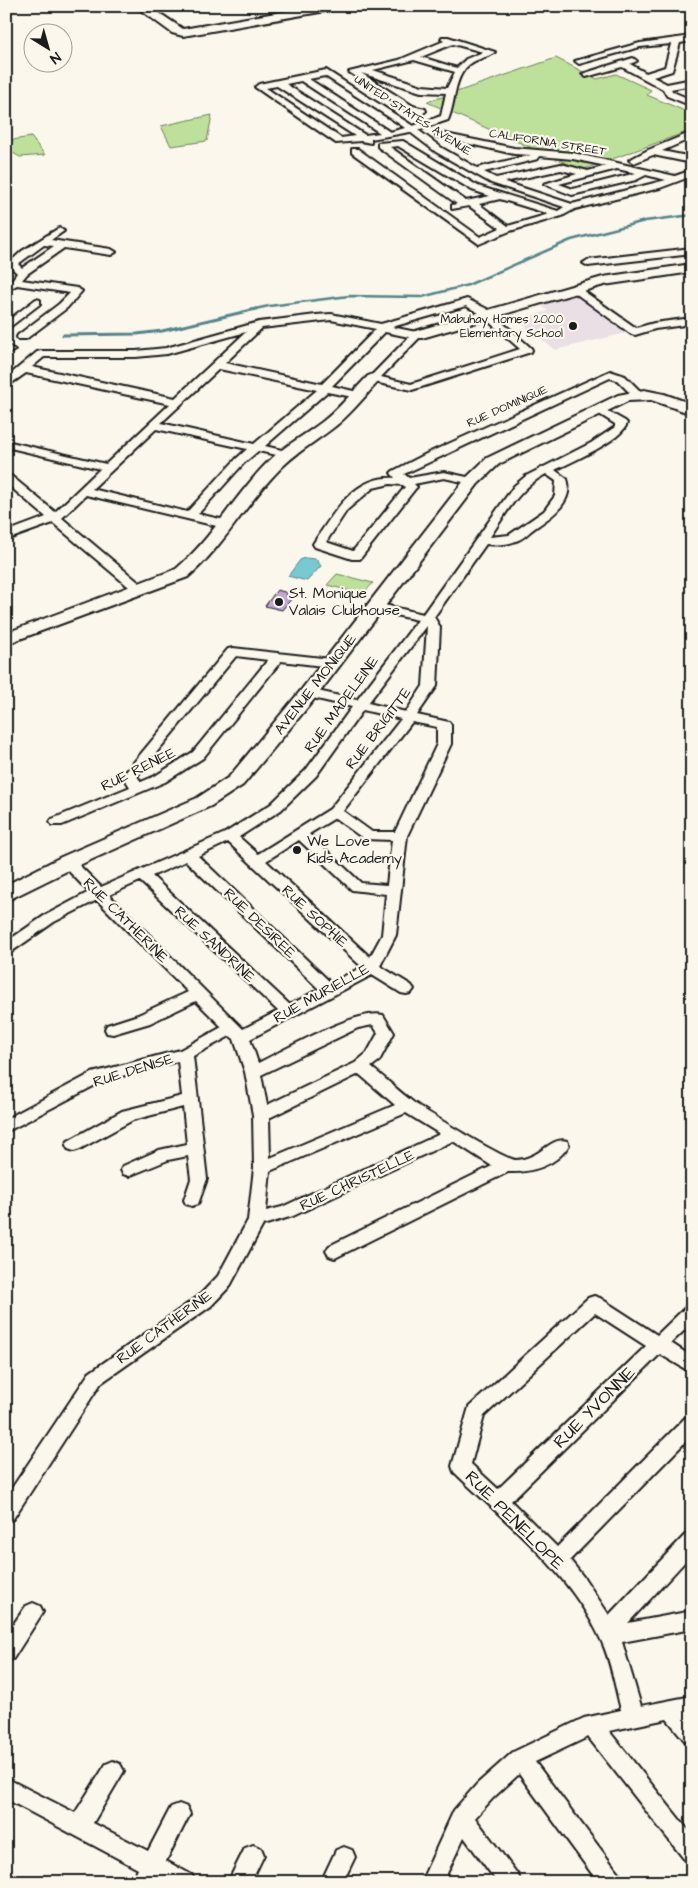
<svg xmlns="http://www.w3.org/2000/svg" width="698" height="1888" viewBox="0 0 698 1888" font-family="'Architects Daughter',sans-serif">
<style>
.built{fill:#eadfe5}
.green{fill:#bde09a;stroke:#6c7e5b}
.water{fill:#78c9d1;stroke:#538489}
.lines{fill:none;stroke-linecap:round;stroke-linejoin:round}
.stream-far1{stroke:#538489;stroke-width:2.5}
.stream{stroke:#538489;stroke-width:3}
.building{fill:#c2a8d6;stroke:#1c1c1c}
.street-casing{stroke:#1c1c1c;stroke-width:4}
.secondary-casing{stroke:#1c1c1c;stroke-width:4}
.street{fill:#fbf7ec;fill-rule:evenodd}
.secondary{fill:#fbf7ec;fill-rule:evenodd}
.poi-dot{fill:#1c1c1c;stroke:#fbf7ec;stroke-width:2}
.labels{text-anchor:middle;stroke-width:4.5;stroke-linejoin:round;paint-order:stroke}
.far-street-label{font-size:12px;fill:#1c1c1c;stroke:#fbf7ec}
.far-poi-label{font-size:12px;fill:#1c1c1c;stroke:#fbf7ec;text-anchor:end}
.poi-label{font-size:15px;fill:#1c1c1c;stroke:#fbf7ec;text-anchor:start}
.street-label{font-size:15px;fill:#1c1c1c;stroke:#fbf7ec}
.near-street-label{font-size:18px;fill:#1c1c1c;stroke:#fbf7ec}
</style>
<rect width="100%" height="100%" fill="#fbf7ec"/>
<filter id="ink" filterUnits="userSpaceOnUse"><feTurbulence type="fractalNoise" baseFrequency=".02" numOctaves="2"/><feDisplacementMap in="SourceGraphic" scale="10" xChannelSelector="R" yChannelSelector="G"/><feConvolveMatrix kernelMatrix="1 2 1 2 8 2 1 2 1" color-interpolation-filters="sRGB"/></filter>
<g filter="url(#ink)">
<polygon class="built" points="575,292 630,332 555,350 517,320 548,311 537,302"/>
<g class="green">
<polygon points="556,58 597,79 616,74 651,90 647,95 692,114 692,130 582,170 427,102"/>
<polygon points="212,115 207,141 171,146 161,126"/>
<polygon points="31,137 45,155 20,157 6,149 6,141"/>
<polygon points="337,574 373,583 363,594 327,585"/>
</g>
<polygon class="water" points="305,558 316,559 321,566 307,581 288,576 300,560"/>
<g class="lines">
<polyline class="stream-far1" points="250,310 269,306 349,296 422,297 468,285 571,240 645,221 692,215"/>
<polyline class="stream" points="63,335 137,334 162,331 256,309"/>
</g>
<polygon class="building" points="277,590 288,593 286,595 293,597 282,610 265,606"/>
<g class="lines">
<defs>
<g id="street">
<polygon points="692,36 692,41 680,43 672,71 653,77 667,84 692,79 692,85 671,89 673,92 692,100 692,106 667,96 663,89 622,67 586,77 582,74 633,58 637,61 630,64 646,73 665,67 671,44 640,47 579,64 575,61 640,43"/>
<path d="M 442,37 L 448,37 L 495,52 C 488,58 477,58 470,64 C 453,77 456,102 448,120 L 418,130 L 442,148 L 477,168 L 531,155 L 514,154 L 439,137 L 436,136 L 436,132 L 514,148 L 573,153 L 675,176 L 692,170 L 692,176 L 660,188 L 575,209 L 562,216 L 510,231 L 479,244 L 352,153 L 352,149 L 358,149 L 480,237 L 500,228 L 469,206 L 452,209 L 452,205 L 457,204 L 378,147 L 378,143 L 403,141 L 478,186 L 558,211 L 564,207 L 491,183 L 436,152 L 410,132 L 371,139 L 371,143 L 361,141 L 336,143 L 255,87 L 259,84 L 326,70 L 413,126 L 441,116 L 446,93 L 421,92 L 361,73 L 413,106 L 425,109 L 426,111 L 422,114 L 407,110 L 349,72 L 399,60 L 444,41 L 441,39 ZM 453,44 L 483,52 L 466,59 L 457,68 L 421,57 ZM 414,60 L 455,72 L 447,88 L 422,86 L 373,70 ZM 325,76 L 398,123 L 405,128 L 390,132 L 309,79 ZM 301,81 L 380,133 L 365,135 L 286,84 ZM 277,86 L 355,136 L 341,138 L 266,88 ZM 398,146 L 472,190 L 490,196 L 466,201 L 390,147 ZM 539,156 L 573,159 L 606,166 L 588,171 L 561,164 L 496,178 L 484,172 L 538,159 ZM 617,169 L 636,173 L 573,189 L 559,184 ZM 561,170 L 577,174 L 544,184 L 572,195 L 636,180 L 646,175 L 666,180 L 572,204 L 505,182 ZM 500,199 L 549,214 L 508,226 L 479,204 Z"/>
<polygon points="692,132 692,138 662,151 692,157 692,163 653,155 634,163 629,160 648,150"/>
<path d="M 59,228 L 64,231 L 51,240 L 111,249 L 116,252 L 111,255 L 64,248 L 27,274 L 22,280 L 77,288 L 82,291 L 67,308 L 26,339 L 18,339 L 17,337 L 18,335 L 59,304 L 70,293 L 17,285 L 6,291 L 6,283 L 12,280 L 17,273 L 8,264 L 22,251 ZM 44,245 L 54,246 L 22,268 L 18,264 Z"/>
<polygon points="692,248 692,254 588,266 583,263 588,260"/>
<polygon points="575,285 636,328 654,323 692,318 692,324 655,329 635,335 631,334 571,290 570,288"/>
<polygon points="36,299 40,300 40,304 6,330 6,322"/>
<path d="M 467,299 L 487,309 L 531,348 L 532,350 L 531,352 L 412,390 L 369,381 L 368,379 L 409,337 L 385,332 L 332,386 L 362,393 L 363,395 L 362,397 L 358,398 L 327,392 L 265,446 L 290,452 L 292,454 L 290,456 L 286,457 L 258,451 L 244,463 L 198,514 L 229,521 L 231,524 L 229,527 L 225,528 L 86,495 L 62,518 L 143,586 L 145,589 L 143,592 L 135,592 L 53,523 L 6,540 L 6,532 L 46,517 L 6,483 L 6,474 L 10,475 L 55,512 L 100,469 L 6,447 L 6,441 L 106,464 L 170,404 L 26,373 L 6,387 L 6,378 L 37,352 L 41,351 L 136,351 L 166,348 L 259,322 L 316,315 L 331,314 L 381,324 ZM 466,306 L 479,313 L 520,349 L 411,384 L 381,377 L 422,335 L 421,333 L 392,327 ZM 331,320 L 376,329 L 322,384 L 225,363 L 262,328 ZM 246,332 L 175,398 L 32,367 L 44,357 L 136,357 L 167,354 ZM 219,369 L 317,390 L 254,444 L 161,423 ZM 156,429 L 247,449 L 236,459 L 187,512 L 92,489 Z"/>
<polygon points="10,347 15,350 6,355 6,348"/>
<path d="M 610,371 L 625,376 L 641,392 L 642,394 L 641,396 L 633,396 L 617,380 L 610,378 L 404,474 L 409,478 L 444,472 L 476,479 L 478,481 L 472,484 L 444,478 L 414,484 L 417,487 L 415,489 L 360,559 L 352,559 L 315,547 L 313,544 C 333,514 354,475 395,478 L 391,473 L 393,471 L 428,453 ZM 390,484 L 403,485 L 405,487 L 353,551 L 326,542 L 347,510 L 373,488 Z"/>
<path d="M 600,407 L 625,421 L 627,423 C 623,440 571,462 555,470 L 567,479 C 575,503 549,518 532,530 C 527,534 523,539 516,541 C 507,545 496,545 486,544 L 434,617 L 440,627 L 437,686 L 417,715 L 449,722 L 451,725 L 451,744 L 407,836 L 396,935 L 380,966 L 411,985 L 414,989 L 411,993 L 406,994 L 401,993 L 372,975 L 250,1039 L 258,1063 C 283,1051 358,1008 383,1015 L 394,1033 L 379,1061 L 371,1067 C 385,1078 398,1091 413,1102 C 425,1111 505,1160 516,1160 C 539,1160 551,1136 567,1141 L 569,1145 C 557,1166 530,1173 508,1172 L 335,1258 L 329,1256 L 326,1251 L 329,1246 L 492,1166 L 453,1141 L 293,1216 L 263,1225 L 230,1286 L 211,1306 L 101,1383 L 13,1519 L 6,1521 L 6,1497 L 89,1373 L 199,1296 L 218,1276 L 248,1220 L 254,1168 L 253,1115 L 245,1072 L 234,1039 L 230,1036 L 193,1056 L 207,1179 L 198,1204 L 192,1206 L 186,1204 L 184,1200 L 191,1179 L 188,1156 L 168,1160 L 129,1176 L 123,1174 L 121,1170 L 123,1166 L 159,1150 L 187,1144 L 183,1107 L 133,1120 L 80,1149 L 74,1151 L 68,1149 L 66,1145 L 68,1141 L 122,1111 L 182,1096 L 178,1061 L 103,1081 L 6,1132 L 6,1119 L 92,1073 L 180,1050 L 222,1027 L 196,1001 L 150,1023 L 113,1034 L 107,1033 L 105,1029 L 107,1025 L 138,1015 L 188,992 L 97,900 L 54,922 L 11,952 L 6,954 L 6,942 L 44,916 L 89,892 L 63,865 L 61,862 L 63,859 L 73,859 L 101,887 L 225,833 L 271,804 L 306,770 L 352,707 L 304,696 L 302,693 L 304,690 L 309,689 L 357,700 L 418,620 L 372,610 L 370,607 L 372,604 L 376,603 L 423,614 L 514,486 L 526,476 L 591,443 L 615,427 L 615,424 L 596,412 L 594,410 L 596,408 ZM 546,474 L 556,481 L 555,496 L 544,511 L 509,535 L 490,537 C 507,512 519,488 546,474 ZM 427,626 L 423,686 L 406,712 L 368,703 ZM 363,710 L 401,719 L 330,809 L 258,854 L 239,837 L 281,810 L 316,776 ZM 412,722 L 437,727 L 437,744 L 395,832 L 372,832 L 343,811 ZM 335,818 L 364,839 L 392,840 L 387,885 L 361,883 L 309,834 ZM 299,840 L 352,890 L 386,894 L 382,935 L 370,957 L 266,861 ZM 228,842 L 362,967 L 331,983 L 198,856 ZM 186,861 L 319,989 L 290,1005 L 152,876 ZM 140,881 L 278,1011 L 243,1029 L 109,895 ZM 373,1025 L 378,1033 L 367,1053 L 355,1063 L 267,1105 L 261,1075 L 358,1028 ZM 359,1074 L 395,1105 L 270,1158 L 269,1118 ZM 406,1113 L 440,1134 L 282,1207 L 266,1211 L 270,1171 Z"/>
<path d="M 233,648 L 331,659 L 337,663 L 331,667 L 281,661 L 203,758 L 165,782 L 62,825 L 52,825 L 50,822 L 52,819 L 130,787 L 123,776 L 125,773 L 228,649 ZM 236,656 L 268,660 L 193,752 L 155,776 L 141,782 L 137,776 Z"/>
<path d="M 594,1296 L 600,1298 L 657,1335 L 686,1307 L 692,1305 L 692,1323 L 671,1343 L 692,1357 L 692,1373 L 660,1354 L 511,1501 L 557,1547 L 685,1418 L 692,1416 L 692,1435 L 570,1560 L 585,1579 L 609,1615 L 685,1535 L 692,1533 L 692,1554 L 628,1623 L 692,1611 L 692,1629 L 622,1642 L 641,1706 L 692,1696 L 692,1714 L 689,1715 L 692,1718 L 692,1743 L 685,1741 L 667,1719 L 609,1731 L 692,1835 L 692,1862 L 684,1859 L 588,1737 L 535,1762 L 620,1875 L 623,1882 L 598,1882 L 519,1774 L 493,1798 L 475,1818 L 518,1875 L 521,1882 L 497,1882 L 464,1837 L 443,1882 L 421,1882 L 454,1810 L 477,1784 L 513,1752 L 584,1718 L 621,1710 C 615,1687 611,1661 601,1640 C 570,1572 507,1523 454,1472 L 452,1466 L 469,1407 L 588,1298 ZM 595,1313 L 646,1346 L 498,1489 L 471,1464 L 484,1416 Z"/>
<polygon points="33,1603 40,1606 43,1612 13,1659 6,1662 6,1635 26,1606"/>
<polygon points="113,1761 120,1764 124,1771 93,1823 148,1851 171,1807 179,1804 187,1807 190,1814 166,1861 192,1875 195,1882 162,1882 156,1879 155,1882 132,1882 138,1869 6,1799 6,1778 75,1813 106,1764"/>
<polygon points="253,1845 261,1848 264,1855 251,1882 228,1882 245,1848"/>
<polygon points="344,1847 352,1850 355,1857 343,1882 321,1882 336,1850"/>
</g>
<g id="secondary">
<polygon points="135,6 149,6 183,29 316,6 343,6 337,9 183,36 172,33"/>
<polygon points="692,264 692,272 604,285 422,338 412,338 410,335 412,332 603,277"/>
<path d="M 373,374 L 378,376 L 381,379 L 378,382 C 364,397 350,415 333,428 C 315,442 295,453 279,470 C 246,503 224,546 188,577 L 6,644 L 6,633 L 176,569 C 212,539 234,496 267,463 C 283,446 304,436 322,422 C 339,409 353,391 368,376 Z"/>
<polygon points="644,390 664,394 692,404 692,414 651,400 628,401 499,464 478,484 316,697 243,785 211,806 75,867 6,901 6,885 61,857 197,798 229,777 302,689 466,478 487,458 618,395"/>
</g>
</defs>
<use href="#street" class="street-casing"/>
<use href="#secondary" class="secondary-casing"/>
<use href="#street" class="street"/>
<use href="#secondary" class="secondary"/>
</g>
</g>
<g class="poi-dot">
<circle cx="573" cy="326" r="5"/>
<circle cx="279" cy="602" r="5"/>
<circle cx="297" cy="850" r="5"/>
</g>
<g class="labels">
<g class="far-street-label">
<text transform="translate(413 115) rotate(33)" y="4">UNITED STATES AVENUE</text>
<text transform="translate(548 142) rotate(9)" y="4">CALIFORNIA STREET</text>
<text transform="translate(507 406) rotate(-24)" y="4">RUE DOMINIQUE</text>
</g>
<g class="far-poi-label">
<text x="563" y="323">Mabuhay Homes 2000<tspan x="563" dy="14">Elementary School</tspan></text>
</g>
<g class="poi-label">
<text x="289" y="598">St. Monique<tspan x="289" dy="17">Valais Clubhouse</tspan></text>
<text x="307" y="846">We Love<tspan x="307" dy="17">Kids Academy</tspan></text>
</g>
<g class="street-label">
<text transform="translate(315 684) rotate(-52)" y="5">AVENUE MONIQUE</text>
<text transform="translate(341 704) rotate(-54)" y="5">RUE MADELEINE</text>
<text transform="translate(378 728) rotate(-53)" y="5">RUE BRIGITTE</text>
<text transform="translate(138 769) rotate(-26)" y="5">RUE RENEE</text>
<text transform="translate(315 916) rotate(43)" y="5">RUE SOPHIE</text>
<text transform="translate(126 920) rotate(45)" y="5">RUE CATHERINE</text>
<text transform="translate(260 923) rotate(44)" y="5">RUE DESIREE</text>
<text transform="translate(215 944) rotate(43)" y="5">RUE SANDRINE</text>
<text transform="translate(321 993) rotate(-29)" y="5">RUE MURIELLE</text>
<text transform="translate(133 1070) rotate(-17)" y="5">RUE DENISE</text>
<text transform="translate(357 1180) rotate(-25)" y="5">RUE CHRISTELLE</text>
<text transform="translate(164 1327) rotate(-36)" y="5">RUE CATHERINE</text>
</g>
<g class="near-street-label">
<text transform="translate(594 1407) rotate(-45)" y="6">RUE YVONNE</text>
<text transform="translate(515 1520) rotate(45)" y="6">RUE PENELOPE</text>
</g>
</g>
<rect width="698" height="1888" fill="none" stroke="#fbf7ec" stroke-width="25"/>
<rect x="12" y="12" width="673" height="1863" fill="none" stroke="#1c1c1c" stroke-width="2" filter="url(#ink)"/>
<g transform="translate(48 48) rotate(143)"><circle r="24" fill="#fbf7ec" stroke="#a29f99"/>
<path d="M0-4L9 19L0 12L-9 19Z" fill="#1c1c1c"/>
<text y="-8" font-size="14" font-weight="bold" text-anchor="middle" fill="#1c1c1c">N</text>
</g>
</svg>
